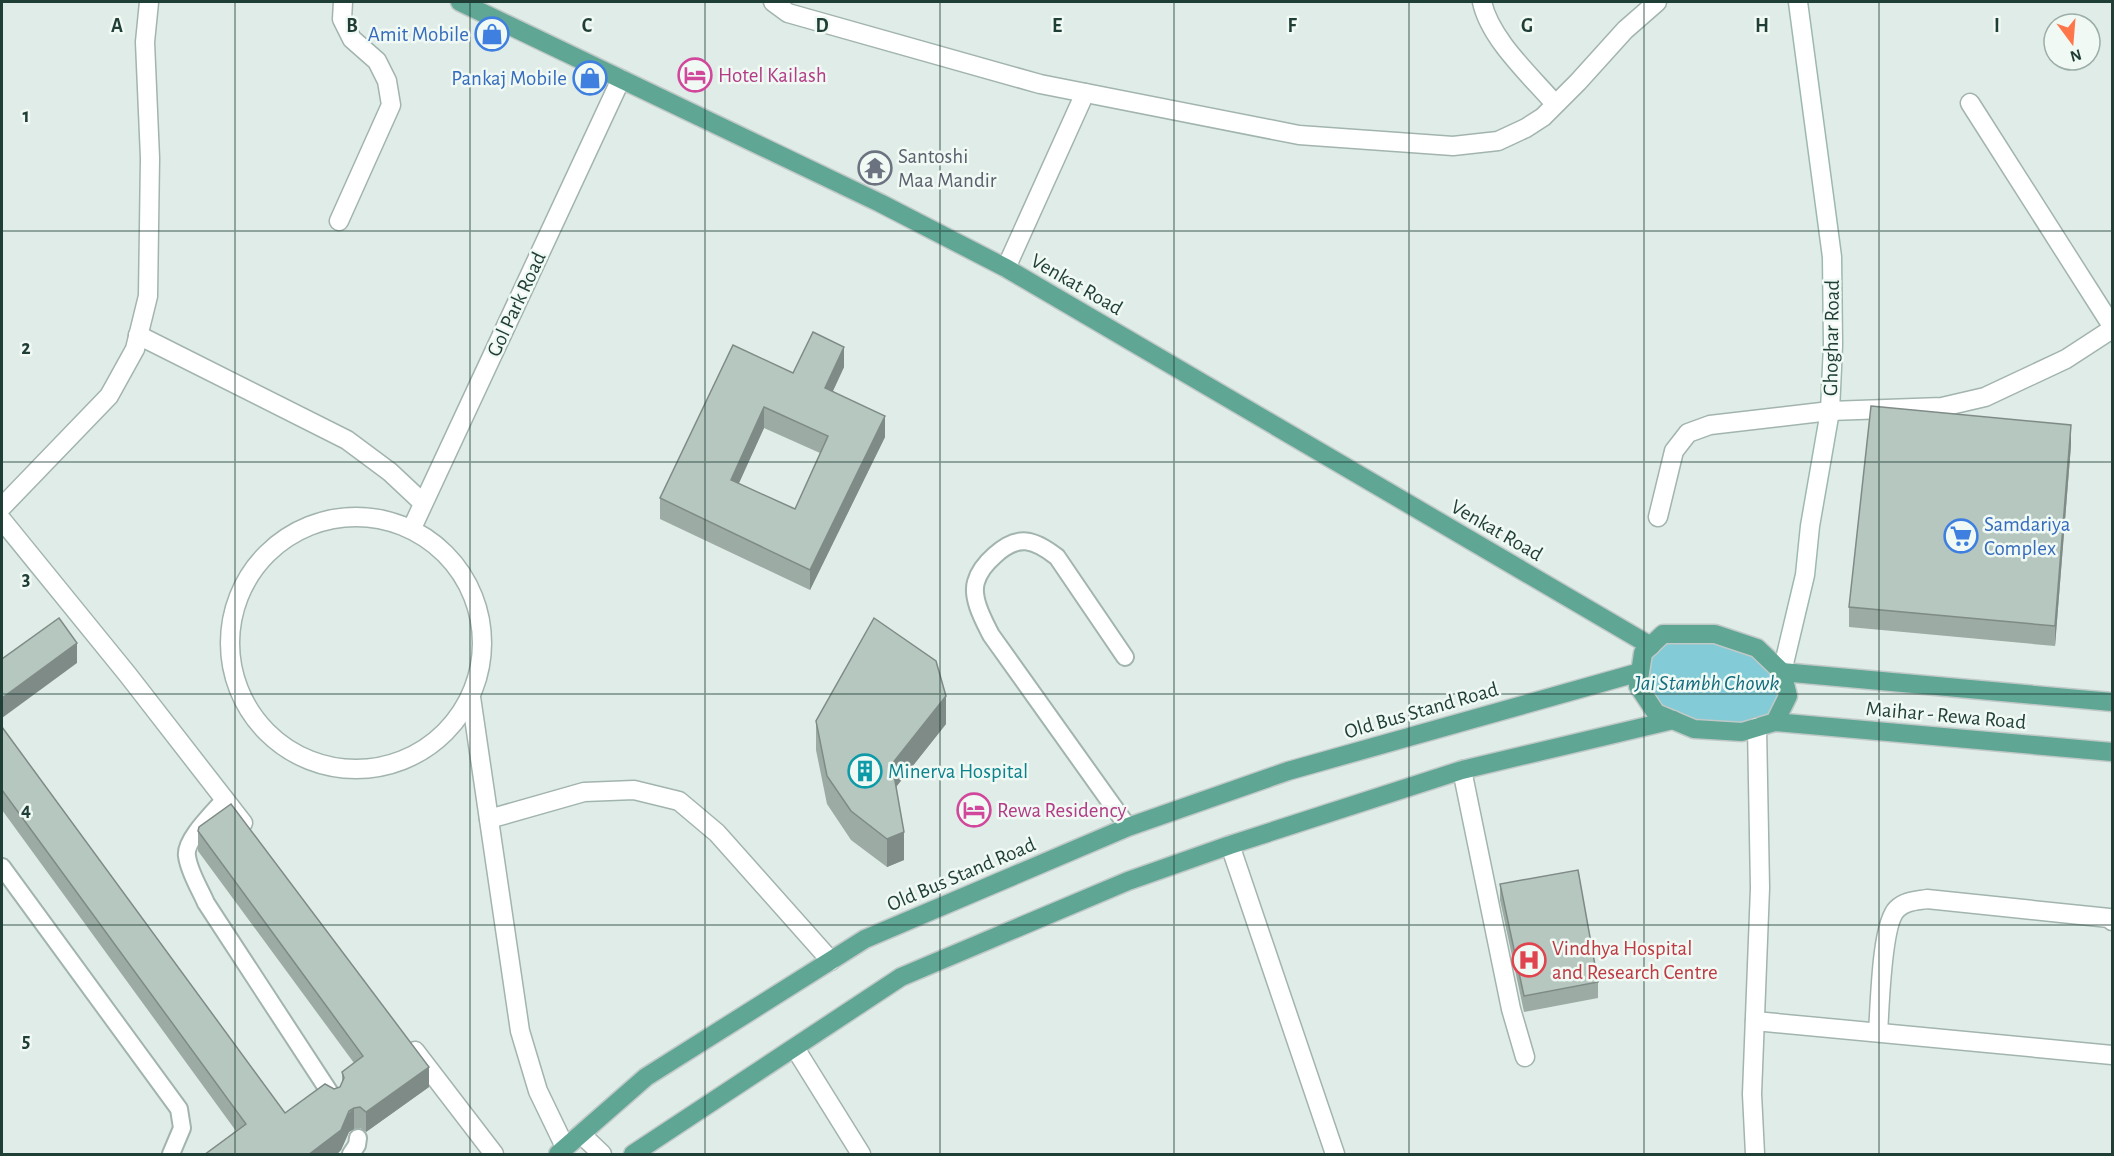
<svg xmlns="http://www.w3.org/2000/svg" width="2114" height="1156" viewBox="0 0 2114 1156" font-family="'Alegreya Sans',sans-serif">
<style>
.water{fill:#82cbd7}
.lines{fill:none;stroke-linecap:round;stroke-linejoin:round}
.lane-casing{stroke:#a2b4ae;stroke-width:20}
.street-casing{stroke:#a2b4ae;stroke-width:21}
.secondary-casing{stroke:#9db9af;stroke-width:21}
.primary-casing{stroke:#c0c9c7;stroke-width:21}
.lane{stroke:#fff;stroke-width:16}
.street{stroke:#fff;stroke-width:18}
.secondary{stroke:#fff;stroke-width:18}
.primary{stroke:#5fa694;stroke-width:18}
.wall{fill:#9caba4;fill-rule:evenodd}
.shaded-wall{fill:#7f8b86}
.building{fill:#b5c7bf;stroke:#7f8b86;stroke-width:1.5;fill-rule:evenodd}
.grid{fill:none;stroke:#1f3e36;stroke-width:1.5;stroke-opacity:0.55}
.labels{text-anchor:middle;stroke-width:5;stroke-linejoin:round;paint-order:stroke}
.shop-label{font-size:21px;fill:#366cbe;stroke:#f0f9f4;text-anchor:end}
.hotel-label{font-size:21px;fill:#b23c85;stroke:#f0f9f4;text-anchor:start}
.worship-label{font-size:21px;fill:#5b616d;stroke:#f0f9f4;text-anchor:start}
.street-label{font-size:21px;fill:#1f3e36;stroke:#f0f9f4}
.culture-label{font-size:21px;fill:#0d838f;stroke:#f0f9f4;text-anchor:start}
.health-label{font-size:21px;fill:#be3a42;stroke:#f0f9f4;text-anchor:start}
.water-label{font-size:22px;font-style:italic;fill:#136e80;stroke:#f0f9f4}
.grid-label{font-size:20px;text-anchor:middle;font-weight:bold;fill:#1f3e36;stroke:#f0f9f4;stroke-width:5;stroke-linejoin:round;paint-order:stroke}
</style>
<rect width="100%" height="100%" fill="#e0ece7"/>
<polygon class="water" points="1663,634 1715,634 1782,672 1775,722 1742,732 1656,713 1638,686 1643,653"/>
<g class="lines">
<defs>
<g id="lane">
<path d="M 1125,657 L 1057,557 C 1034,539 1018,534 995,555 C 987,562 979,571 976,582 C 971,598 984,621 991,635 L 1128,827"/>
<path d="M 225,799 C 215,811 184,840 187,856 C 189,872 200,889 206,903 L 334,1099"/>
<polyline points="2,867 179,1109 182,1128 171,1154"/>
<polyline points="351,1154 357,1145 358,1138"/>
</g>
<g id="street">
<polyline points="773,2 788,13 1040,84 1299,135 1453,146 1498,141 1526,128 1543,117 1578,82 1625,30 1657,2"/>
<path d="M 1482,2 C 1490,39 1530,75 1555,104"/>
<polyline points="1970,103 2112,326"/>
<polyline points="339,221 391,105 387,81 377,61 352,39 342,19 343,2"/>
<polyline points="1006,268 1085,93"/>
<polyline points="138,335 347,440 390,472 423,503"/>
<polyline points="2,507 109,396 135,349 148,296 150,158 145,42 149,2"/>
<circle cx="356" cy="643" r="126"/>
<polyline points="1658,517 1674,451 1688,433 1710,425 1830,411 1942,407 1985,397 2066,359 2112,329"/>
<polyline points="2,520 128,675 243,823"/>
<polyline points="412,528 621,79"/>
<polyline points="471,697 520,1031 538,1091 565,1147"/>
<polyline points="1462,770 1511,1009 1525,1057"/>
<polyline points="489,819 584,792 634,790 679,801 717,833 831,961"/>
<polyline points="1230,845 1335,1154"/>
<polyline points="1755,1021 2112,1055"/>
<path d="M 1878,1032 C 1880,1008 1881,924 1897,909 C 1905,901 1915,901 1927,899 L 2109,918 L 2112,921"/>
<polyline points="795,1048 861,1154"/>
<polyline points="415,1051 494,1154"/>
<polyline points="581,1134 602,1154"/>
<polyline points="1755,1154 1752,1094 1760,888 1757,727"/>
</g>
<polyline id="secondary" points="1782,672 1805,575 1810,526 1830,411 1833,345 1832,257 1798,2"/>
<g id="primary">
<polyline points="460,2 880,203 1006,268 1651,646"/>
<polygon points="1663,634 1715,634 1757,648 1782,672 1788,696 1775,722 1742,732 1694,729 1656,713 1638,686 1643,653"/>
<polyline points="1782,672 2112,702"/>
<polyline points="1775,722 2112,752"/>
<polyline points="558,1154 646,1077 865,939 1128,827 1288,771 1640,672"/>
<polyline points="633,1154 901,977 1128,881 1230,845 1462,770 1673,720"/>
</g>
</defs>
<use href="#lane" class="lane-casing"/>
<use href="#street" class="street-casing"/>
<use href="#secondary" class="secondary-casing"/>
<use href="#primary" class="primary-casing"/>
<use href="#lane" class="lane"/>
<use href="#street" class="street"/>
<use href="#secondary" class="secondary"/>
<use href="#primary" class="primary"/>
</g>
<g class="wall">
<path d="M 844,367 L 833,391 L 885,437 L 810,590 L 660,519 L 660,498 L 793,373 ZM 764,428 L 820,453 L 795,509 L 738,484 Z"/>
<polygon points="2071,445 2055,646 1849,627 1849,607"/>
<polygon points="816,721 946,724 896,787 904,860 887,867 851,840 827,804 816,750"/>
<polygon points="2,727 285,1113 334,1089 340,1087 342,1083 342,1072 354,1063 198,851 198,831 429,1087 366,1132 360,1128 354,1129 349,1132 341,1150 336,1155 204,1155 236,1131 2,810"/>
<polygon points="1500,884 1598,982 1598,998 1524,1012 1500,900"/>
</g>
<g class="shaded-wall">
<polygon points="844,347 844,367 825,408 825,388"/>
<polygon points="764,407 764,428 731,501 731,480"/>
<polygon points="885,416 885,437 810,590 810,570"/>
<polygon points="2071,425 2071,445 2055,646 2055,626"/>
<polygon points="77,643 77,663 2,718 2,698"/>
<polygon points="946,696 946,724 892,792 892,764"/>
<polygon points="904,832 904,860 887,867 887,839"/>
<polygon points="429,1067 429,1087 366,1132 366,1112"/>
<polygon points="354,1108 354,1129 349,1132 341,1150 336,1155 308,1155"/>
</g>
<g class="building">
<path d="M 813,332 L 844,347 L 825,388 L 885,416 L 810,570 L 660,498 L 733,345 L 793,373 ZM 764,407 L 828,436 L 795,509 L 731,480 Z"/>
<polygon points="1871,406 2071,425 2055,626 1849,607"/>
<polygon points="59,618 77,643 2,698 2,659"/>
<polygon points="874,618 936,661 946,696 892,764 904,832 887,839 851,811 827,776 816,721"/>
<polygon points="2,727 285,1113 325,1084 334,1089 340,1087 344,1078 342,1072 363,1056 198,831 199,827 231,804 429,1067 366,1112 360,1107 354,1108 349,1111 341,1130 308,1155 204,1155 246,1124 2,790"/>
<polygon points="1578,870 1598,982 1524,996 1500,884"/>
</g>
<path class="grid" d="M 235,2 L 235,1154M 470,2 L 470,1154M 705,2 L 705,1154M 940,2 L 940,1154M 1174,2 L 1174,1154M 1409,2 L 1409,1154M 1644,2 L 1644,1154M 1879,2 L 1879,1154M 2,231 L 2112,231M 2,462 L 2112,462M 2,694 L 2112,694M 2,925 L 2112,925"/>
<defs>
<symbol id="shop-ring" viewBox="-11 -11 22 22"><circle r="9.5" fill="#f0f9f4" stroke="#3f7fe0" stroke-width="1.5"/><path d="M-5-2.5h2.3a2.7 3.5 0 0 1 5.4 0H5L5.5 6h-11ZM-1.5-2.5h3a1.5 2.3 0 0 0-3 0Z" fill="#3f7fe0"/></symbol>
<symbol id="hotel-ring" viewBox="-11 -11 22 22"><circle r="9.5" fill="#f0f9f4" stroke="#d1479c" stroke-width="1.5"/><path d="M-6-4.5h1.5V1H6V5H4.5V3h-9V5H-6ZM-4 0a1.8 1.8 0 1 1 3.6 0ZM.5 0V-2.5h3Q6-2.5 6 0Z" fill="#d1479c"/></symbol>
<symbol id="temple-ring" viewBox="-11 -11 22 22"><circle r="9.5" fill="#f0f9f4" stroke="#6b7280" stroke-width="1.5"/><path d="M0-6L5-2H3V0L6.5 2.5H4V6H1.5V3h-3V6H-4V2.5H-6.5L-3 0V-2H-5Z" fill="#6b7280"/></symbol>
<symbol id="supermarket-ring" viewBox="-11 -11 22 22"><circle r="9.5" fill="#f0f9f4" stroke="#3f7fe0" stroke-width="1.5"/><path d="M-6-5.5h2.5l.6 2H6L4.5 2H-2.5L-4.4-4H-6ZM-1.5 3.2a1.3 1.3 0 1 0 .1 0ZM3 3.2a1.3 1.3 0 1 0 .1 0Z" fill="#3f7fe0"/></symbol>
<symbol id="building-ring" viewBox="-11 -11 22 22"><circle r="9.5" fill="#f0f9f4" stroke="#0f9aa8" stroke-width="1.5"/><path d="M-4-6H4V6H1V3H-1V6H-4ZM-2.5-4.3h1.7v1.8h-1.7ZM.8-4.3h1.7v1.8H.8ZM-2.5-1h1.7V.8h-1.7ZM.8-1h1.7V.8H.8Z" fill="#0f9aa8"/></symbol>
<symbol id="hospital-ring" viewBox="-11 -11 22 22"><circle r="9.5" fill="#f0f9f4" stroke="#e0444e" stroke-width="1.5"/><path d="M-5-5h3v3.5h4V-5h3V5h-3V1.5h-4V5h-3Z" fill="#e0444e"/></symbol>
</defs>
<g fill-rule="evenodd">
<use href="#shop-ring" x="473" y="15" width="38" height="38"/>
<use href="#hotel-ring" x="676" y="56" width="38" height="38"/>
<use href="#shop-ring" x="571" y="59" width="38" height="38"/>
<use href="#temple-ring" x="856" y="149" width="38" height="38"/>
<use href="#supermarket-ring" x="1942" y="517" width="38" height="38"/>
<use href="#building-ring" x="846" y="752" width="38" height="38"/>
<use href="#hotel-ring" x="955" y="791" width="38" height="38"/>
<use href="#hospital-ring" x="1510" y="941" width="38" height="38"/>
</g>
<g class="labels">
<g class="shop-label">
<text x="469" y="41">Amit Mobile</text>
<text x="567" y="85">Pankaj Mobile</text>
<text x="1984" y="531" text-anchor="start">Samdariya<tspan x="1984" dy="24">Complex</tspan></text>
</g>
<g class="hotel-label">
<text x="718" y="82">Hotel Kailash</text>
<text x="997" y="817">Rewa Residency</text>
</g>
<g class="worship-label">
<text x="898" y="163">Santoshi<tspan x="898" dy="24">Maa Mandir</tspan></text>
</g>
<g class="street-label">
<text transform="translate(1077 284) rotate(30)" y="7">Venkat Road</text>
<text transform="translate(516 304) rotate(-65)" y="7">Gol Park Road</text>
<text transform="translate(1831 338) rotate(-89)" y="7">Ghoghar Road</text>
<text transform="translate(1497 530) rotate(30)" y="7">Venkat Road</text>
<text transform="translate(1421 710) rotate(-16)" y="7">Old Bus Stand Road</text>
<text transform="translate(1946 715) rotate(5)" y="7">Maihar - Rewa Road</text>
<text transform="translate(961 874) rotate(-23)" y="7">Old Bus Stand Road</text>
</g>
<g class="culture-label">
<text x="888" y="778">Minerva Hospital</text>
</g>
<g class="health-label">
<text x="1552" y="955">Vindhya Hospital<tspan x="1552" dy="24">and Research Centre</tspan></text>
</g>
<g class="water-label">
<text x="1707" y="690">Jai Stambh Chowk</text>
</g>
</g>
<g class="grid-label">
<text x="117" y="32">A</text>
<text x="352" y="32">B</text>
<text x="587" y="32">C</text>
<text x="822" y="32">D</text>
<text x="1057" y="32">E</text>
<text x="1292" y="32">F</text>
<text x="1527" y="32">G</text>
<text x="1762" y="32">H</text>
<text x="1997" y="32">I</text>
<text x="26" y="122">1</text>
<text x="26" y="354">2</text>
<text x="26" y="585">3</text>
<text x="26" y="816">4</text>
<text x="26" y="1047">5</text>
</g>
<rect width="2114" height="1156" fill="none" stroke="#1f3e36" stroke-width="6"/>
<g transform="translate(2072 42) rotate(164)"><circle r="28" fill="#f0f9f4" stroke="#9caea8" stroke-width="1.5"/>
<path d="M0-4.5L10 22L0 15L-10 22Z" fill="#ff764b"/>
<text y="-9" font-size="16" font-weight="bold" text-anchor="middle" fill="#1f3e36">N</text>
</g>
</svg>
